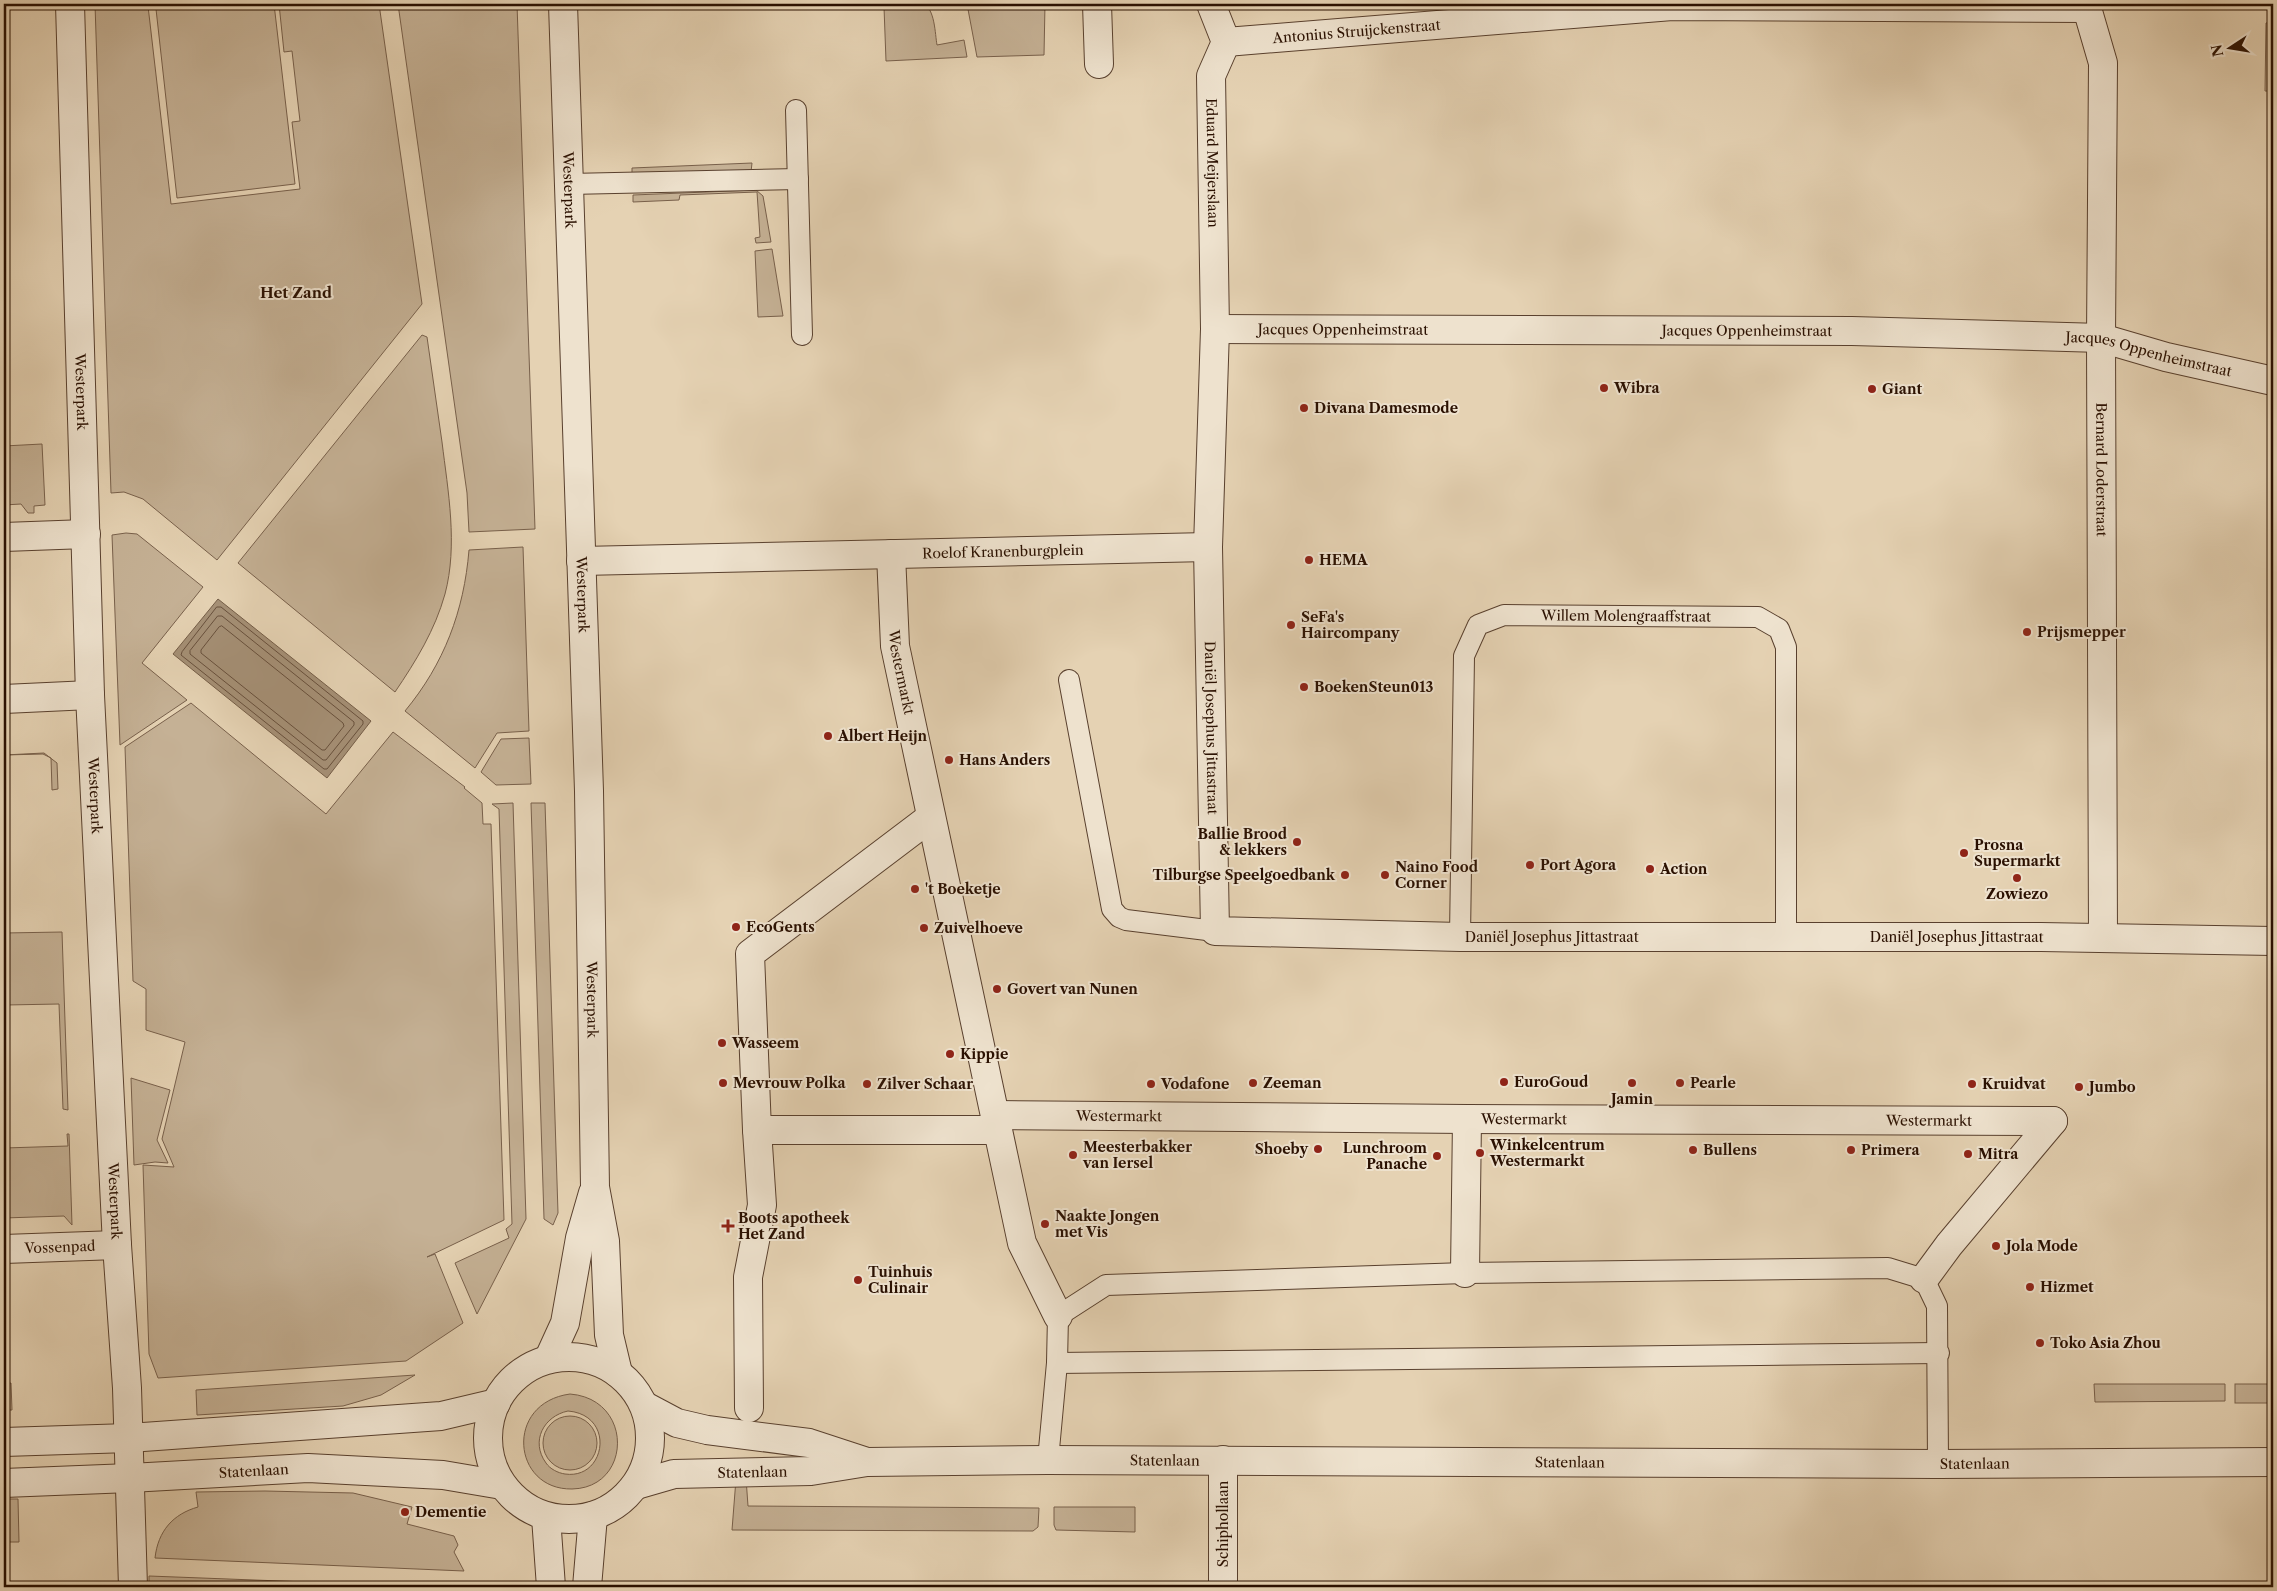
<svg xmlns="http://www.w3.org/2000/svg" width="2277" height="1591" viewBox="0 0 2277 1591" font-family="'Libre Caslon Text',serif">
<style>
.green{fill:#c5b195;stroke:#78604b;fill-rule:evenodd}
.water{fill:#a59076;stroke:#745d47}
.lines{fill:none;stroke-linecap:round;stroke-linejoin:round}
.shore{stroke:#68503c;stroke-width:1}
.service-casing{stroke:#59402e;stroke-width:22}
.pedestrian-casing{stroke:#59402e;stroke-width:30}
.minor-casing{stroke:#59402e;stroke-width:30}
.service{stroke:#eee2ce;stroke-width:20}
.pedestrian{stroke:#eee2ce;stroke-width:28}
.minor{stroke:#eee2ce;stroke-width:28}
.poi-dot{fill:#8f2418;stroke:#eee2ce;stroke-width:2}
.labels{text-anchor:middle;stroke-width:4;stroke-linejoin:round;paint-order:stroke}
.street-label{font-size:14px;fill:#2a1001;stroke:#eee2ce}
.poi-label{font-size:14px;font-weight:bold;fill:#2a1001;stroke:#eee2ce;text-anchor:start}
.neighbourhood-label{font-size:15px;font-weight:bold;fill:#2a1001;stroke:#eee2ce}
</style>
<rect width="100%" height="100%" fill="#e5d2b3"/>
<filter id="stains"><feTurbulence type="fractalNoise" baseFrequency=".004" numOctaves="4"/><feColorMatrix values="0 0 0 0 .2 0 0 0 0 .09 0 0 0 0 .02 0 0 0 .5 -.17"/></filter>
<radialGradient id="worn" r=".72"><stop offset=".6" stop-color="#630" stop-opacity="0"/><stop offset="1" stop-color="#630" stop-opacity=".3"/></radialGradient>
<g class="green">
<polygon points="95,4 166,4 148,6 171,204 300,189 292,122 300,121 292,51 284,52 279,4 379,4 422,304 217,560 143,499 124,492 111,493"/>
<polygon points="207,4 274,4 295,184 177,198 156,9"/>
<polygon points="398,4 517,4 535,529 469,532 467,493"/>
<path d="M 903,4 C 909,4 918,2 923,4 C 935,8 935,34 937,45 L 964,40 L 967,57 L 886,61 L 884,7 Z"/>
<polygon points="967,4 1045,4 1044,55 977,57"/>
<polygon points="2273,22 2273,91 2265,91 2266,23"/>
<polygon points="752,163 751,172 632,174 632,168"/>
<polygon points="756,190 763,196 771,242 756,243 755,238 760,237 757,192 680,195 679,200 633,202 633,195"/>
<polygon points="772,249 783,316 758,317 755,251"/>
<path d="M 422,335 L 427,337 C 432,372 437,407 442,442 C 448,491 458,545 445,594 C 435,630 416,661 395,692 L 238,563 Z"/>
<polygon points="42,444 45,505 34,506 34,513 28,513 21,504 4,505 4,446"/>
<polygon points="126,533 137,534 203,587 142,663 187,700 120,745 112,535"/>
<path d="M 523,547 L 529,731 L 497,733 L 475,768 L 405,711 C 444,664 464,611 469,550 Z"/>
<polygon points="191,703 326,814 393,732 465,787 464,788 482,803 483,824 491,824 504,1220 427,1257 435,1254 463,1323 406,1361 158,1378 149,1354 143,1165 174,1167 162,1139 185,1042 146,1030 146,989 133,981 125,747"/>
<polygon points="529,738 531,784 496,785 481,772 501,739"/>
<polygon points="44,753 57,763 58,789 52,790 51,758 43,754 4,755"/>
<polygon points="513,803 526,1219 477,1314 455,1263 509,1238 506,1229 512,1224 499,809 492,804"/>
<polygon points="531,803 545,803 558,1213 553,1225 544,1219"/>
<polygon points="62,932 68,1110 63,1109 59,1004 6,1005 4,933"/>
<polygon points="131,1078 170,1090 157,1140 168,1163 155,1162 134,1165"/>
<polygon points="67,1134 69,1134 72,1225 64,1216 4,1218 4,1148 68,1146"/>
<polygon points="415,1375 381,1395 343,1406 197,1415 196,1390"/>
<polygon points="11,1383 12,1410 4,1410 4,1384"/>
<polygon points="2094,1384 2225,1384 2225,1401 2095,1402"/>
<rect x="2235" y="1384" width="38" height="19"/>
<path d="M 570,1394 C 634,1399 632,1488 572,1489 C 512,1490 504,1403 570,1394 ZM 568,1411 C 616,1415 606,1480 565,1474 C 558,1473 550,1469 546,1463 C 530,1441 544,1416 568,1411 Z"/>
<circle cx="570" cy="1443" r="27"/>
<polygon points="746,1478 748,1506 1039,1508 1038,1527 1033,1531 732,1530 736,1479"/>
<path d="M 265,1491 L 353,1493 L 412,1507 L 407,1524 L 454,1536 L 458,1545 L 454,1552 L 464,1571 L 155,1558 C 158,1531 173,1514 198,1507 L 196,1492 Z"/>
<polygon points="4,1499 18,1499 19,1542 9,1542 9,1539 4,1539"/>
<polygon points="1054,1507 1135,1507 1135,1532 1056,1530 1054,1525"/>
<polygon points="149,1576 438,1587 149,1587"/>
</g>
<polygon class="water" points="218,599 371,721 327,778 173,654"/>
<g class="lines">
<g class="shore">
<polygon points="217,607 221,607 363,721 363,724 327,769 324,769 181,655 182,652"/>
<polygon points="218,616 222,616 354,722 354,725 326,760 323,760 190,654 190,651"/>
<polygon points="222,626 343,723 344,726 325,750 322,750 201,653 201,650 219,627"/>
</g>
<defs>
<g id="service">
<polyline points="796,110 802,335"/>
<polyline points="569,184 798,179"/>
<polyline points="1069,680 1112,909 1119,917 1126,920 1215,931"/>
<path id="s1" d="M 1460,937 L 1464,656 L 1478,625 L 1504,615 L 1758,617 L 1779,629 L 1786,647 L 1786,936"/>
<polyline points="1057,1363 1939,1353"/>
<polyline points="1048,1460 1057,1363 1058,1316 1106,1285 1465,1273 1888,1268 1924,1279 1937,1306 1938,1464"/>
</g>
<g id="pedestrian">
<path id="s2" d="M 891,554 L 895,646 L 1022,1243 L 1058,1316"/>
<polyline points="931,817 750,954 757,1130 998,1130"/>
<path id="s3" d="M 995,1115 L 1467,1119 L 2053,1121"/>
<polyline points="1465,1273 1467,1119"/>
<polyline points="1924,1279 1949,1245 2053,1121"/>
<polyline points="749,1408 748,1277 762,1205 757,1130"/>
</g>
<g id="minor">
<path id="s4" d="M 70,4 L 90,695 L 117,1245 L 127,1388 L 133,1587"/>
<path id="s5" d="M 563,4 L 589,791 L 595,1187 L 605,1241 L 609,1335 L 618,1373"/>
<polyline points="1097,4 1099,64"/>
<path id="s6" d="M 1211,4 L 1226,42 L 1211,76 L 1215,329 L 1208,547 L 1215,931 L 1460,937 L 2041,937 L 2273,941"/>
<path id="s7" d="M 2088,4 L 2087,8 L 2103,63 L 2101,338 L 2103,937"/>
<path id="s8" d="M 1226,42 L 1672,6 L 2087,8"/>
<path id="s9" d="M 1215,329 L 1852,331 L 2101,338 L 2166,357 L 2273,381"/>
<polyline points="4,537 86,534"/>
<path id="s10" d="M 581,561 L 1208,547"/>
<polyline points="4,699 90,695"/>
<path id="s11" d="M 4,1249 L 117,1245"/>
<circle cx="569" cy="1438" r="81"/>
<polyline points="549,1358 565,1323 580,1238 593,1193"/>
<polyline points="645,1406 677,1423 707,1430 809,1443 864,1461"/>
<polyline points="4,1442 129,1438 441,1416 496,1403"/>
<polyline points="1223,1460 1223,1587"/>
<path id="s12" d="M 4,1483 L 130,1478 L 308,1468 L 443,1475 L 502,1485"/>
<path id="s13" d="M 636,1485 L 674,1474 L 811,1471 L 867,1462 L 1048,1460 L 1938,1464 L 2273,1462"/>
<polyline points="546,1517 551,1587"/>
<polyline points="587,1587 593,1516"/>
</g>
</defs>
<use href="#service" class="service-casing"/>
<use href="#pedestrian" class="pedestrian-casing"/>
<use href="#minor" class="minor-casing"/>
<use href="#service" class="service"/>
<use href="#pedestrian" class="pedestrian"/>
<use href="#minor" class="minor"/>
</g>
<g class="poi-dot">
<circle cx="1604" cy="388" r="5"/>
<circle cx="1872" cy="389" r="5"/>
<circle cx="1304" cy="408" r="5"/>
<circle cx="1309" cy="560" r="5"/>
<circle cx="1291" cy="625" r="5"/>
<circle cx="2027" cy="632" r="5"/>
<circle cx="1304" cy="687" r="5"/>
<circle cx="828" cy="736" r="5"/>
<circle cx="949" cy="760" r="5"/>
<circle cx="1297" cy="842" r="5"/>
<circle cx="1964" cy="853" r="5"/>
<circle cx="1530" cy="865" r="5"/>
<circle cx="1650" cy="869" r="5"/>
<circle cx="1345" cy="875" r="5"/>
<circle cx="1385" cy="875" r="5"/>
<circle cx="2017" cy="878" r="5"/>
<circle cx="915" cy="889" r="5"/>
<circle cx="736" cy="927" r="5"/>
<circle cx="924" cy="928" r="5"/>
<circle cx="997" cy="989" r="5"/>
<circle cx="722" cy="1043" r="5"/>
<circle cx="950" cy="1054" r="5"/>
<circle cx="1504" cy="1082" r="5"/>
<circle cx="723" cy="1083" r="5"/>
<circle cx="1253" cy="1083" r="5"/>
<circle cx="1632" cy="1083" r="5"/>
<circle cx="1680" cy="1083" r="5"/>
<circle cx="867" cy="1084" r="5"/>
<circle cx="1151" cy="1084" r="5"/>
<circle cx="1972" cy="1084" r="5"/>
<circle cx="2079" cy="1087" r="5"/>
<circle cx="1318" cy="1149" r="5"/>
<circle cx="1693" cy="1150" r="5"/>
<circle cx="1851" cy="1150" r="5"/>
<circle cx="1480" cy="1153" r="5"/>
<circle cx="1968" cy="1154" r="5"/>
<circle cx="1073" cy="1155" r="5"/>
<circle cx="1437" cy="1156" r="5"/>
<circle cx="1045" cy="1224" r="5"/>
<path d="M725.5 1218.5h5v5h5v5h-5v5h-5v-5h-5v-5h5z"/>
<circle cx="1996" cy="1246" r="5"/>
<circle cx="858" cy="1280" r="5"/>
<circle cx="2030" cy="1287" r="5"/>
<circle cx="2040" cy="1343" r="5"/>
<circle cx="405" cy="1512" r="5"/>
</g>
<g class="labels">
<g class="street-label">
<text dy="5" stroke="none"><textPath href="#s8" startOffset="131">Antonius Struijckenstraat</textPath></text>
<text dy="5" stroke="none"><textPath href="#s6" startOffset="165">Eduard Meijerslaan</textPath></text>
<text dy="5" stroke="none"><textPath href="#s5" startOffset="186">Westerpark</textPath></text>
<text dy="5" stroke="none"><textPath href="#s9" startOffset="128">Jacques Oppenheimstraat</textPath></text>
<text dy="5" stroke="none"><textPath href="#s9" startOffset="532">Jacques Oppenheimstraat</textPath></text>
<text dy="5" stroke="none"><textPath href="#s9" startOffset="936">Jacques Oppenheimstraat</textPath></text>
<text dy="5" stroke="none"><textPath href="#s4" startOffset="388">Westerpark</textPath></text>
<text dy="5" stroke="none"><textPath href="#s7" startOffset="468">Bernard Loderstraat</textPath></text>
<text dy="5" stroke="none"><textPath href="#s10" startOffset="422">Roelof Kranenburgplein</textPath></text>
<text dy="5" stroke="none"><textPath href="#s5" startOffset="591">Westerpark</textPath></text>
<text dy="5" stroke="none"><textPath href="#s1" startOffset="465">Willem Molengraaffstraat</textPath></text>
<text dy="5" stroke="none"><textPath href="#s2" startOffset="119">Westermarkt</textPath></text>
<text dy="5" stroke="none"><textPath href="#s6" startOffset="730">Daniël Josephus Jittastraat</textPath></text>
<text dy="5" stroke="none"><textPath href="#s4" startOffset="792">Westerpark</textPath></text>
<text dy="5" stroke="none"><textPath href="#s6" startOffset="1270">Daniël Josephus Jittastraat</textPath></text>
<text dy="5" stroke="none"><textPath href="#s6" startOffset="1675">Daniël Josephus Jittastraat</textPath></text>
<text dy="5" stroke="none"><textPath href="#s5" startOffset="996">Westerpark</textPath></text>
<text dy="5" stroke="none"><textPath href="#s3" startOffset="124">Westermarkt</textPath></text>
<text dy="5" stroke="none"><textPath href="#s3" startOffset="529">Westermarkt</textPath></text>
<text dy="5" stroke="none"><textPath href="#s3" startOffset="934">Westermarkt</textPath></text>
<text dy="5" stroke="none"><textPath href="#s4" startOffset="1198">Westerpark</textPath></text>
<text dy="5" stroke="none"><textPath href="#s11" startOffset="56">Vossenpad</textPath></text>
<text dy="5" stroke="none"><textPath href="#s13" startOffset="531">Statenlaan</textPath></text>
<text dy="5" stroke="none"><textPath href="#s13" startOffset="936">Statenlaan</textPath></text>
<text dy="5" stroke="none"><textPath href="#s13" startOffset="1341">Statenlaan</textPath></text>
<text dy="5" stroke="none"><textPath href="#s12" startOffset="250">Statenlaan</textPath></text>
<text dy="5" stroke="none"><textPath href="#s13" startOffset="118">Statenlaan</textPath></text>
<text transform="translate(1223 1524) rotate(-90)" y="5">Schiphollaan</text>
</g>
<g class="poi-label">
<text x="1614" y="393">Wibra</text>
<text x="1882" y="394">Giant</text>
<text x="1314" y="413">Divana Damesmode</text>
<text x="1319" y="565">HEMA</text>
<text x="1301" y="622">SeFa's<tspan x="1301" dy="16">Haircompany</tspan></text>
<text x="2037" y="637">Prijsmepper</text>
<text x="1314" y="692">BoekenSteun013</text>
<text x="838" y="741">Albert Heijn</text>
<text x="959" y="765">Hans Anders</text>
<text x="1287" y="839" text-anchor="end">Ballie Brood<tspan x="1287" dy="16">&amp; lekkers</tspan></text>
<text x="1974" y="850">Prosna<tspan x="1974" dy="16">Supermarkt</tspan></text>
<text x="1540" y="870">Port Agora</text>
<text x="1395" y="872">Naino Food<tspan x="1395" dy="16">Corner</tspan></text>
<text x="1660" y="874">Action</text>
<text x="1335" y="880" text-anchor="end">Tilburgse Speelgoedbank</text>
<text x="925" y="894">'t Boeketje</text>
<text x="2017" y="899" text-anchor="middle">Zowiezo</text>
<text x="746" y="932">EcoGents</text>
<text x="934" y="933">Zuivelhoeve</text>
<text x="1007" y="994">Govert van Nunen</text>
<text x="732" y="1048">Wasseem</text>
<text x="960" y="1059">Kippie</text>
<text x="1514" y="1087">EuroGoud</text>
<text x="733" y="1088">Mevrouw Polka</text>
<text x="1263" y="1088">Zeeman</text>
<text x="1690" y="1088">Pearle</text>
<text x="877" y="1089">Zilver Schaar</text>
<text x="1161" y="1089">Vodafone</text>
<text x="1982" y="1089">Kruidvat</text>
<text x="2089" y="1092">Jumbo</text>
<text x="1632" y="1104" text-anchor="middle">Jamin</text>
<text x="1490" y="1150">Winkelcentrum<tspan x="1490" dy="16">Westermarkt</tspan></text>
<text x="1083" y="1152">Meesterbakker<tspan x="1083" dy="16">van Iersel</tspan></text>
<text x="1427" y="1153" text-anchor="end">Lunchroom<tspan x="1427" dy="16">Panache</tspan></text>
<text x="1308" y="1154" text-anchor="end">Shoeby</text>
<text x="1703" y="1155">Bullens</text>
<text x="1861" y="1155">Primera</text>
<text x="1978" y="1159">Mitra</text>
<text x="1055" y="1221">Naakte Jongen<tspan x="1055" dy="16">met Vis</tspan></text>
<text x="738" y="1223">Boots apotheek<tspan x="738" dy="16">Het Zand</tspan></text>
<text x="2006" y="1251">Jola Mode</text>
<text x="868" y="1277">Tuinhuis<tspan x="868" dy="16">Culinair</tspan></text>
<text x="2040" y="1292">Hizmet</text>
<text x="2050" y="1348">Toko Asia Zhou</text>
<text x="415" y="1517">Dementie</text>
</g>
<g class="neighbourhood-label">
<text x="296" y="298">Het Zand</text>
</g>
</g>
<rect width="2277" height="1591" fill="none" stroke="#e5d2b3" stroke-width="20"/>
<rect x="5" y="5" width="2267" height="1581" fill="none" stroke="#2a1001" stroke-width="2.5"/>
<rect x="10" y="10" width="2257" height="1571" fill="none" stroke="#2a1001"/>
<g transform="translate(2230 48) rotate(258)" stroke="#eee2ce" stroke-width="4" paint-order="stroke">
<path d="M0-4L9 19L0 12L-9 19Z" fill="#2a1001"/>
<text y="-8" font-size="14" font-weight="bold" text-anchor="middle" fill="#2a1001">N</text>
</g>
<rect width="100%" height="100%" filter="url(#stains)"/>
<rect width="100%" height="100%" fill="url(#worn)"/>
</svg>
